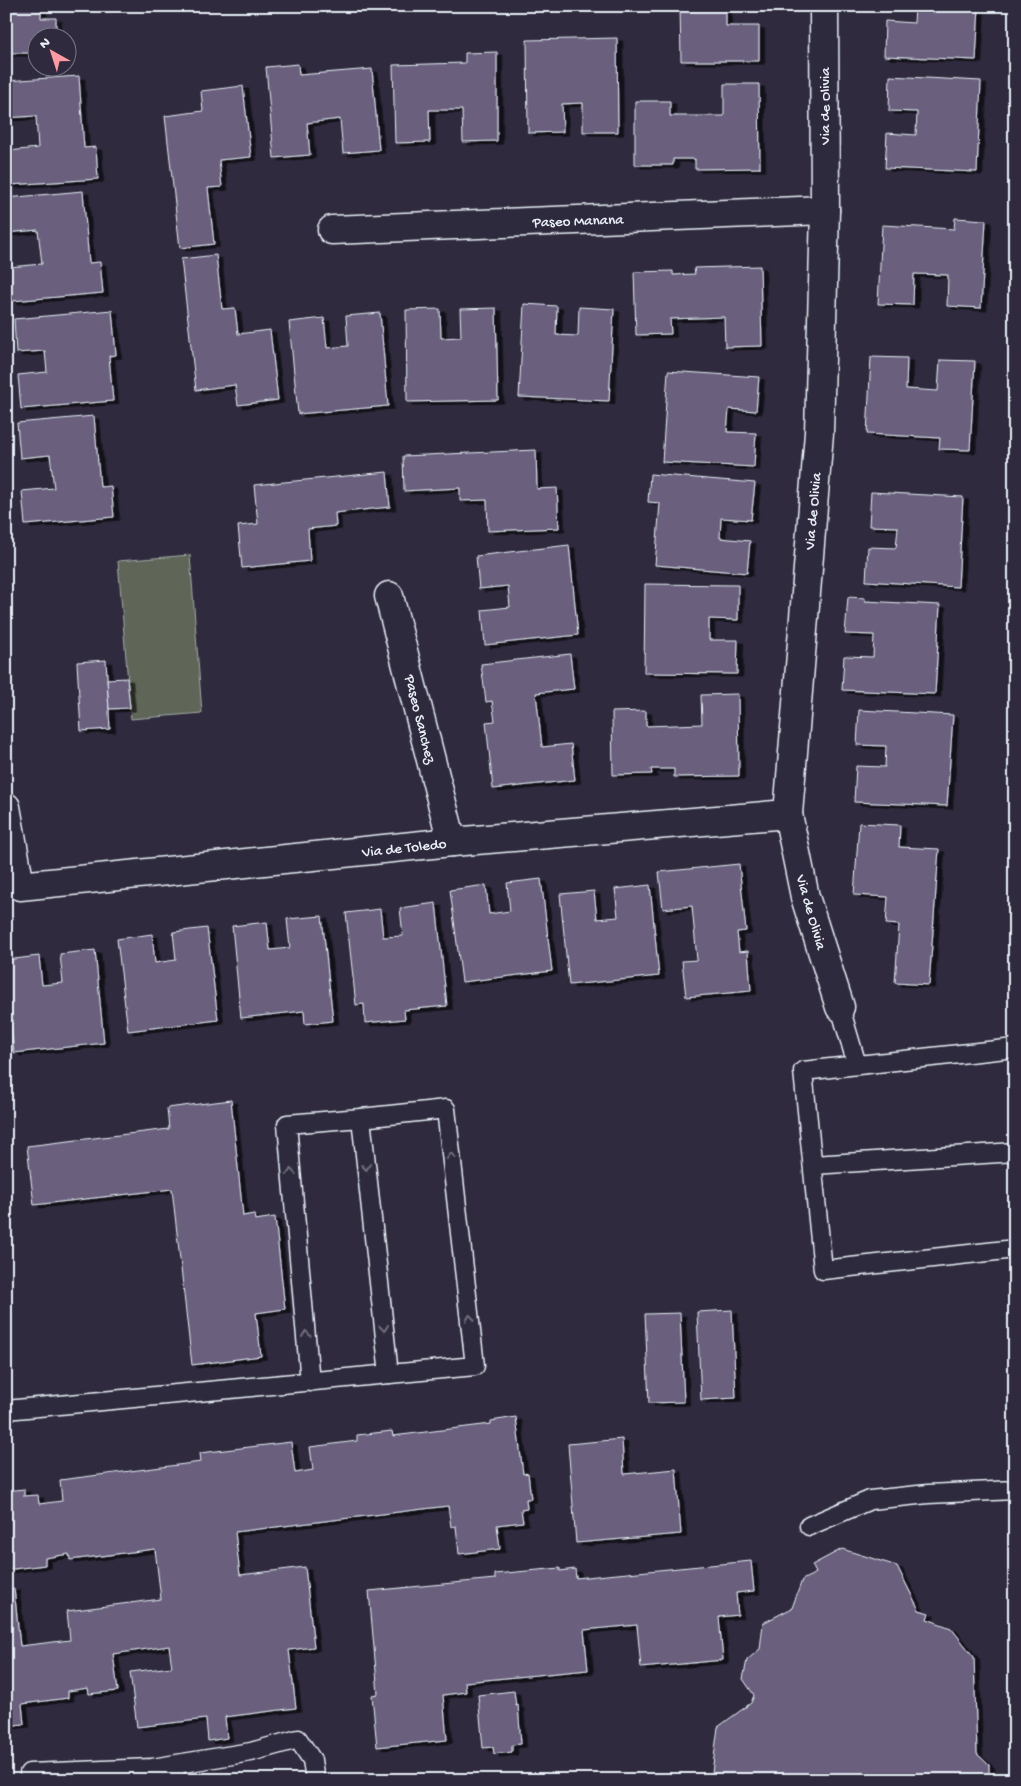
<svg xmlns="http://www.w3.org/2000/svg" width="1021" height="1786" viewBox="0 0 1021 1786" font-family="'Gochi Hand',sans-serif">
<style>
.green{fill:#5e6659;stroke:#a3aca8}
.building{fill:#6a607e;stroke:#e8f1f8;filter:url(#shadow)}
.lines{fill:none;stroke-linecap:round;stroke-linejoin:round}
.service-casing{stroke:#e8f1f8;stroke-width:21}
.minor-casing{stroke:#e8f1f8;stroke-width:31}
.service{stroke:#2f2a3d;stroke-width:18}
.minor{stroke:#2f2a3d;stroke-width:28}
.oneway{stroke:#70707e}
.labels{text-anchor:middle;stroke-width:4;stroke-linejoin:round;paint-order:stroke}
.street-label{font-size:15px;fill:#e8f1f8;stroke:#2f2a3d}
</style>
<defs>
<filter id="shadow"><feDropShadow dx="5.5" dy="3" stdDeviation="0" flood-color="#0009"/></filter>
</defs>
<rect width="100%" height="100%" fill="#2f2a3d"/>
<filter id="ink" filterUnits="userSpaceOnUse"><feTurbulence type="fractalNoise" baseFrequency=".02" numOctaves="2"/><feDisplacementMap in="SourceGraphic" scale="10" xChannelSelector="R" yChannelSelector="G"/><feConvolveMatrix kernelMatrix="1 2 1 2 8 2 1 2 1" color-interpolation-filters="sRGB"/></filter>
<g filter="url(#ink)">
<polygon class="green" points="190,555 202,713 131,719 118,561"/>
<g class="building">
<polygon points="6,6 41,6 41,18 56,18 56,38 38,38 38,53 6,53"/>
<polygon points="108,6 157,6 108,10"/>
<polygon points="680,6 726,6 726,26 759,26 759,61 681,61"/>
<polygon points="915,6 979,6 976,60 884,56 885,21 914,23"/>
<polygon points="617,38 618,132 583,132 583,103 562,104 563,132 528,133 527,40"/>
<polygon points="497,52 497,141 463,142 462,110 429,110 430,142 395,143 393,65 465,63 465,53"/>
<polygon points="298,64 299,75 372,69 379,150 343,153 340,119 307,123 310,155 274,158 266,67"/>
<polygon points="79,76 84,148 96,147 98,179 10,185 8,151 38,148 36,116 6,118 6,81"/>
<polygon points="890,76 981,81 977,172 885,168 887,133 916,135 917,112 889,111"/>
<polygon points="724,84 759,84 760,168 695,169 695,159 673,159 673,165 635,165 635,101 670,101 670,116 724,116"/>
<polygon points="243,86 251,157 219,160 222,187 208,188 214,244 180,248 165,116 203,111 201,91"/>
<polygon points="83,191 89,263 100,262 103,293 12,301 9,267 42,264 38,230 6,233 6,198"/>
<polygon points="955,218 986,220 981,308 947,306 948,275 914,274 913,305 878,304 882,225 954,229"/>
<polygon points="216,255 222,309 235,308 238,334 270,330 278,400 238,405 235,385 196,390 181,259"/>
<polygon points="760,266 762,346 725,347 724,317 670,319 671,334 636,335 634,272 673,271 673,275 695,274 694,268"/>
<polygon points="524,304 557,306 556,335 578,336 579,307 614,309 609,401 519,397"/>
<polygon points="496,308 498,400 407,402 406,310 440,309 441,338 461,337 460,309"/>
<polygon points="112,310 116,355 109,356 113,401 21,409 18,375 47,372 45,351 16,353 14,319"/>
<polygon points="380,313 388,406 298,414 289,322 324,318 327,348 348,346 346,316"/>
<polygon points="871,357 907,358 906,389 938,391 940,360 975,361 970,450 939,449 940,438 867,434"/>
<polygon points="668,371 759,377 756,411 729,409 727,432 756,433 754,467 662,462"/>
<polygon points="94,416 100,487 111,486 114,517 25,525 22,491 54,488 50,455 20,458 17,423"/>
<polygon points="536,450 537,489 557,488 559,528 488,531 487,500 460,501 460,488 404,491 403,456"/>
<polygon points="387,472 390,507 335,513 336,526 308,529 310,561 242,568 238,526 258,524 254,485"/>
<polygon points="650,474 755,483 751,520 721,518 720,538 750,541 747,573 655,565 660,503 648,502"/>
<polygon points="871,492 963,497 958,587 866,581 868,547 896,548 898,527 869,526"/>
<polygon points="569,545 578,635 485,645 482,610 510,607 508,586 479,589 476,556"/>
<polygon points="645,584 738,585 738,620 709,619 709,640 738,640 737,674 644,673"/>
<polygon points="848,597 865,598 865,601 940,605 935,694 842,690 844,656 873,657 874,635 845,634"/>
<polygon points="570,654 574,689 536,693 542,747 571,744 575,780 493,789 486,722 495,721 492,701 486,702 481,664"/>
<polygon points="106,660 110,729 81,731 77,662"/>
<polygon points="127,678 130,708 109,709 107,679"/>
<polygon points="738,694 739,776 674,777 674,769 651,769 652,774 613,775 612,712 646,711 646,726 702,724 701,695"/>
<polygon points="859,710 953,715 947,806 854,802 856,766 885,767 886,746 857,745"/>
<polygon points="859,823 900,825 899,847 939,849 929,985 895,983 899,925 886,924 888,897 854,895"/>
<polygon points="739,864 746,931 737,932 739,952 748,951 751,991 686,997 682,961 697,960 692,906 663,909 659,872"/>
<polygon points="541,879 552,971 462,982 450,890 486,885 489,914 510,911 507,883"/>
<polygon points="650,885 659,976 569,985 560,894 594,891 597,919 618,917 615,889"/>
<polygon points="436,903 447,1006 404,1010 405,1019 365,1023 364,1004 356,1005 346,913 380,909 383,937 403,936 400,908"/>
<polygon points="322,916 333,1021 305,1024 304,1011 241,1018 232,926 267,922 270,950 290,948 287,919"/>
<polygon points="207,928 218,1020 128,1031 117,939 152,934 155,963 176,960 173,932"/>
<polygon points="95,950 104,1043 14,1053 6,977 6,960 39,956 42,985 63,983 60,954"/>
<polygon points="231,1100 243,1216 254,1214 255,1220 275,1217 285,1309 256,1313 261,1356 192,1365 172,1189 34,1205 27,1146 169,1129 167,1108"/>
<polygon points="732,1310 736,1398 701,1400 697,1312"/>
<polygon points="680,1313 684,1402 649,1403 645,1314"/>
<polygon points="516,1417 523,1474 528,1473 531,1499 526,1499 527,1509 521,1510 523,1522 497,1525 500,1549 459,1554 456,1526 451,1527 448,1506 235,1532 240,1575 305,1567 314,1647 289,1650 296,1708 225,1717 227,1738 208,1741 206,1719 137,1727 130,1672 172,1667 169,1646 113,1654 118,1691 89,1694 88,1688 68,1691 68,1698 22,1704 24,1724 6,1726 6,1589 14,1588 20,1646 70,1640 67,1611 161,1599 155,1549 70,1560 69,1554 45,1558 45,1565 6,1570 6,1491 24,1489 24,1496 38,1495 39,1504 62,1501 60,1480 201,1462 200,1453 291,1442 295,1473 313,1470 310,1447 357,1441 357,1435 392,1431 393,1436 491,1424 491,1421"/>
<polygon points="622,1439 624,1474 676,1469 681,1534 576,1543 568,1444"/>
<polygon points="842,1549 897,1566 919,1610 929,1613 927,1619 951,1628 974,1657 977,1754 989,1765 989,1780 711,1780 718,1727 751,1703 754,1695 743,1679 747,1660 760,1649 763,1623 792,1608 802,1580 816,1573 812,1565"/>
<polygon points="751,1561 754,1591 736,1593 738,1615 719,1617 723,1660 641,1668 637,1625 584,1630 588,1670 465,1682 466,1692 443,1695 447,1740 377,1747 372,1695 378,1694 369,1591 495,1579 495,1574 560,1568 560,1571 575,1569 576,1578"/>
<polygon points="514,1691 516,1706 518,1705 521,1744 512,1745 512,1752 494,1754 493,1747 483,1748 478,1695"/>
</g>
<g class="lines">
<defs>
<g id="service">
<polyline points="840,1007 857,1065"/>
<polyline points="1015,1048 803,1071 823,1270 1015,1249"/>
<polyline points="361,1118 389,1374"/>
<polyline points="813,1165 1015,1152"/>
<path d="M 6,1410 C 162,1396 319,1380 475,1366 L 446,1109 L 361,1118 L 287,1124 L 310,1382"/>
<polyline points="809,1526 870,1500 928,1494 1015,1490"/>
<polyline points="29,1773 152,1768 251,1752 298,1739 312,1760 315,1780"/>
<polyline points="174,1780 175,1765"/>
</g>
<g id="minor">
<polyline points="824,6 825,210 819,433 788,814 805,897 840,1007"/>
<polyline points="332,230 825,210"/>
<polyline points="389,596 452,842"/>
<polyline points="6,807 20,886 452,842 788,814"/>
</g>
</defs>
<use href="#service" class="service-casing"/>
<use href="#minor" class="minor-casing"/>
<use href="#service" class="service"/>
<use href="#minor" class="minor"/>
</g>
<defs><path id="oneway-chevron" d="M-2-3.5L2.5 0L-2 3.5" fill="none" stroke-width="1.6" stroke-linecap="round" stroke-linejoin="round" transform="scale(1.25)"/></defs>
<g class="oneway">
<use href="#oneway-chevron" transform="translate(451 1156) rotate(-96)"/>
<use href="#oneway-chevron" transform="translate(366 1167) rotate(84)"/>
<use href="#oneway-chevron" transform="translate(291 1172) rotate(-95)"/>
<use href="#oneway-chevron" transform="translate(470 1318) rotate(-96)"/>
<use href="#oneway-chevron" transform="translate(384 1328) rotate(84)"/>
<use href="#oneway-chevron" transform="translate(306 1334) rotate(-95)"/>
</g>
</g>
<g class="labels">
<g class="street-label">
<text transform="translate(824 106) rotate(-90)" y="5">Via de Olivia</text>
<text transform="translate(578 220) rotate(-2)" y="5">Paseo Manana</text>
<text transform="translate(812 511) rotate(-85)" y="5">Via de Olivia</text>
<text transform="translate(421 719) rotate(76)" y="5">Paseo Sanchez</text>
<text transform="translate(404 847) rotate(-6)" y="5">Via de Toledo</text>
<text transform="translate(812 912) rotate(74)" y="5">Via de Olivia</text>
</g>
</g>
<rect width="1021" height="1786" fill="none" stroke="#2f2a3d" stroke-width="25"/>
<rect x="12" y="12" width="996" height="1761" fill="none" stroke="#e8f1f8" stroke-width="2" filter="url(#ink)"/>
<g transform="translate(52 52) rotate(321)"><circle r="24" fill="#2f2a3d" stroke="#797a88"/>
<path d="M0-4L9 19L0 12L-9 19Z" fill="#ff9aa2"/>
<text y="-8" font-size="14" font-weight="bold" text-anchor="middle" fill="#e8f1f8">N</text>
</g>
</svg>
